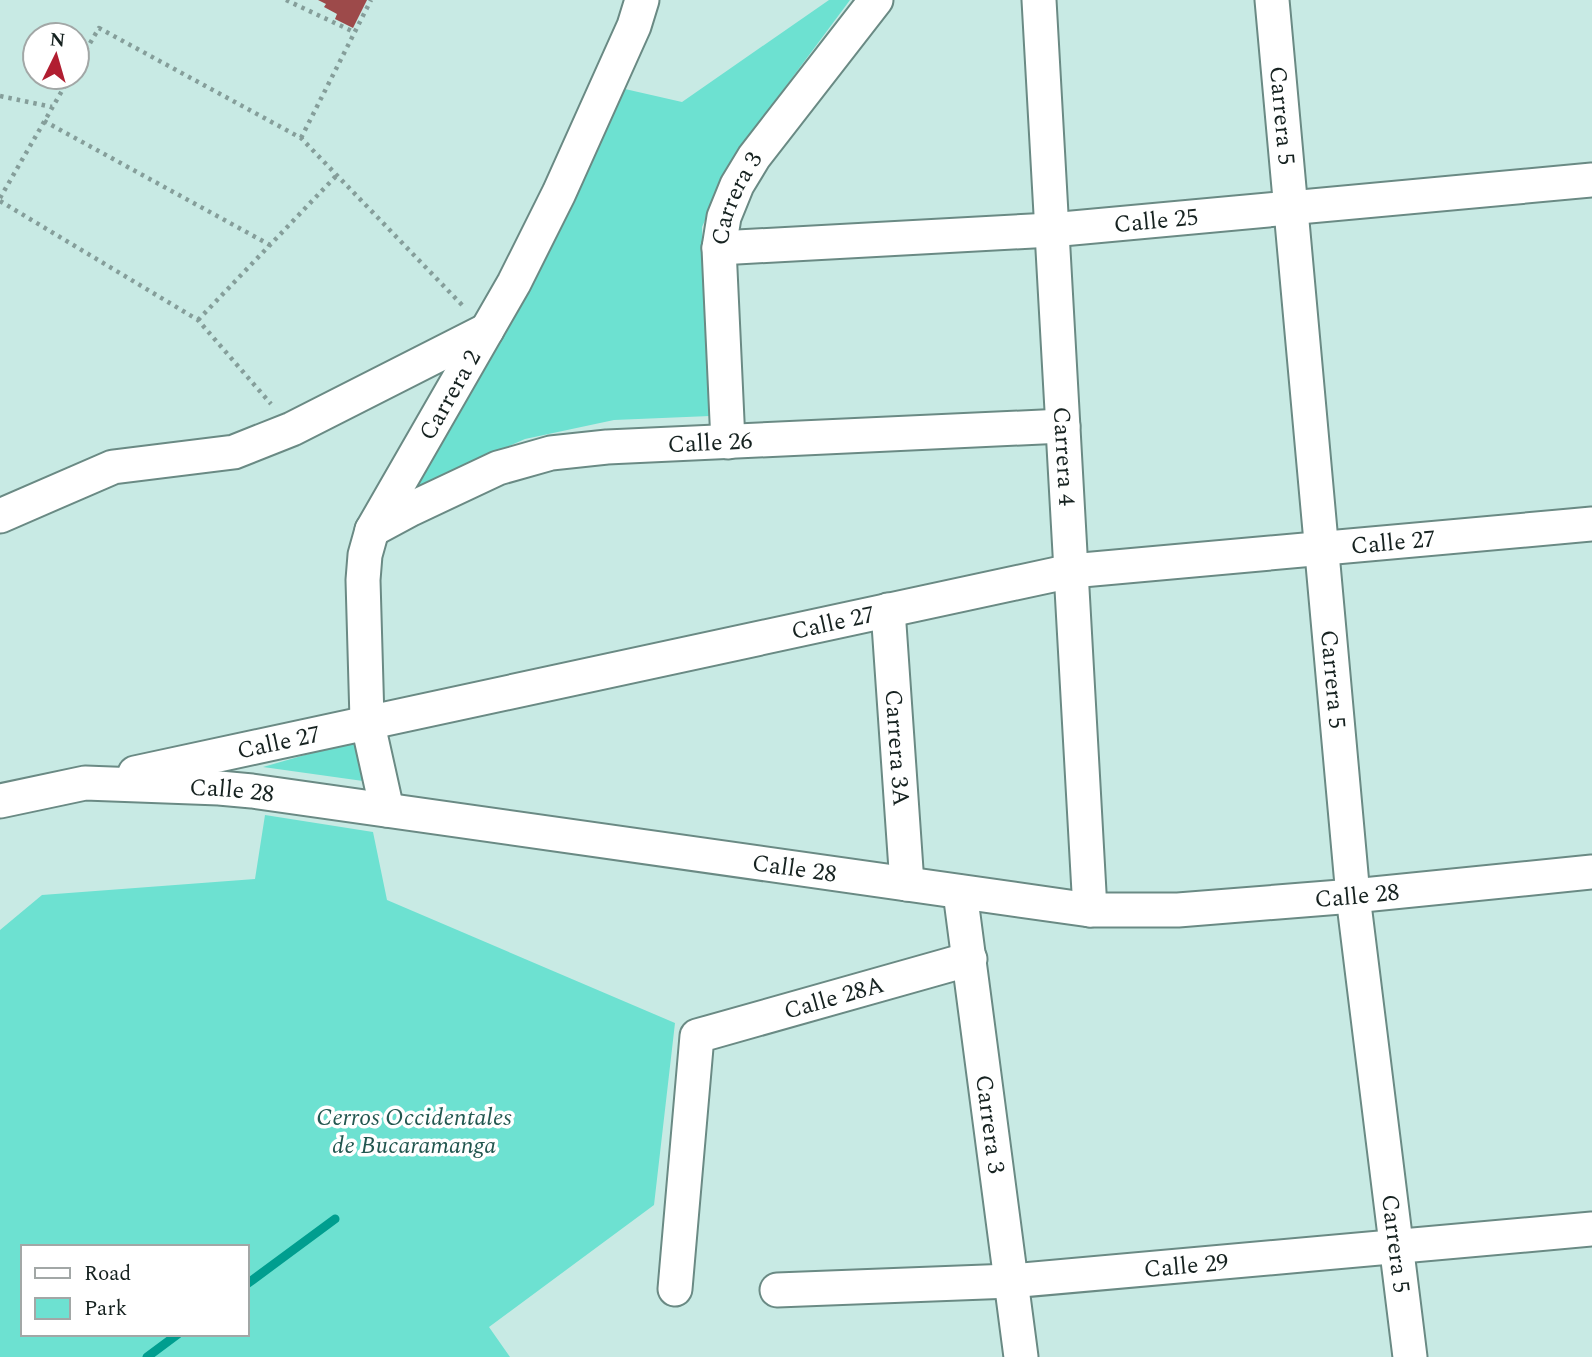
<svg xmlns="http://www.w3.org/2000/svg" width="1592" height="1357" viewBox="0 0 1592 1357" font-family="Spectral,serif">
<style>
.green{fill:#6de1d1;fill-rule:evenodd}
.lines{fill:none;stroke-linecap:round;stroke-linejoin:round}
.stream{stroke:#009e8f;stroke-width:9}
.building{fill:#9d4a4a}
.minor-casing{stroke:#6a8a84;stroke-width:37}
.path{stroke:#859e9a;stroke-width:4.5;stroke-dasharray:3.5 5;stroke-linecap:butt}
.minor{stroke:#fff;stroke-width:33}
.labels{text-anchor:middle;stroke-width:7;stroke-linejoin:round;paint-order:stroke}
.street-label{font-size:24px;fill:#162220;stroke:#fff}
.park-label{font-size:24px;font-style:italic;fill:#22564f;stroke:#fff}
</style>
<rect width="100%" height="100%" fill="#c8eae4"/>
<g class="green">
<polygon points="829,0 850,0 734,156 702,227 710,416 614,420 525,439 405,492 625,89 682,102"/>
<polygon points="354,741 363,781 263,767"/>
<path d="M 265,815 L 373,832 L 387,900 L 675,1023 L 654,1205 L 489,1327 L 510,1357 L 0,1357 L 0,930 L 42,895 L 255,879 ZM 23,1247 L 247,1247 L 247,1334 L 23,1334 Z"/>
</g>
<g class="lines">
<g class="stream">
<polyline points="247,1284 335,1219"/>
<polyline points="147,1357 178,1334"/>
</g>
</g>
<polygon class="building" points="318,0 367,0 353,28 335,19 337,14 324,7 326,4"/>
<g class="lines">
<defs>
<g id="minor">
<path id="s1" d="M 1039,0 L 1090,910"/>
<path id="s2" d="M 1272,0 L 1353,896 L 1410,1357"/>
<path id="s3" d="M 719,248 L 1051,230 L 1592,180"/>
<path id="s4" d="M 728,442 L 719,248 L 724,217 L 737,185 L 754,157 L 876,0"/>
<polyline points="0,516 113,467 234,452 292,429 487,330"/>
<path id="s5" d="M 372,530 L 411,509 L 498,468 L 551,453 L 607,447 L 1063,426"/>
<path id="s6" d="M 888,610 L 907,884"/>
<path id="s7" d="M 135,773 L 1071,571 L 1592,524"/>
<path id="s8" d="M 0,801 L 85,783 L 219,788 L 252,791 L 1090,910 L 1178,910 L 1353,896 L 1592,872"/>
<path id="s9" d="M 387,810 L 367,720 L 363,580 L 365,555 L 372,530 L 514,283 L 559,193 L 634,26 L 642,0"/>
<path id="s10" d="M 960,892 L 1021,1357"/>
<path id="s11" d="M 675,1289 L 697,1036 L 970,959"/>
<path id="s12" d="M 777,1290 L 1011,1281 L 1592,1229"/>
</g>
</defs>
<use href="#minor" class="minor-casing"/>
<g class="path">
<polyline points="286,0 354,32"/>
<polyline points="77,65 99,28 301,138 464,307"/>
<polyline points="0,96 52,107"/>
<polyline points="44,121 270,245"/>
<polyline points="301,138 371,0"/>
<polyline points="0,198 70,77"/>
<polyline points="0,201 198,320 271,404"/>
<polyline points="198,320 337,175"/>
</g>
<use href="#minor" class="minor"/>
</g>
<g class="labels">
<g class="street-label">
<text dy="8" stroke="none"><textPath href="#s2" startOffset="116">Carrera 5</textPath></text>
<text dy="8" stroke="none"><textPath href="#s4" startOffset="247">Carrera 3</textPath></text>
<text dy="8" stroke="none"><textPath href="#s3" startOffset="438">Calle 25</textPath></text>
<text dy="8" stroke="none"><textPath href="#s9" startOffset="439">Carrera 2</textPath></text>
<text dy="8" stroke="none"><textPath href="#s5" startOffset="355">Calle 26</textPath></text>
<text dy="8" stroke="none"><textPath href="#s1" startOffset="457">Carrera 4</textPath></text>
<text dy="8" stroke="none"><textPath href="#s7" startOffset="1281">Calle 27</textPath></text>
<text dy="8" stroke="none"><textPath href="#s7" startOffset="714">Calle 27</textPath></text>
<text dy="8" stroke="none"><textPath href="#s2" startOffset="682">Carrera 5</textPath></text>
<text dy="8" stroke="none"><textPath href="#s7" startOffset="147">Calle 27</textPath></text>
<text dy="8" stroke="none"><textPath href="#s6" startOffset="138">Carrera 3A</textPath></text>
<text dy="8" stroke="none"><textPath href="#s8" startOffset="234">Calle 28</textPath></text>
<text dy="8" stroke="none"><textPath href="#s8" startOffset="802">Calle 28</textPath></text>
<text dy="8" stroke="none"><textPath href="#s8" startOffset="1368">Calle 28</textPath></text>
<text dy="8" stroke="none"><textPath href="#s11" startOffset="396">Calle 28A</textPath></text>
<text dy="8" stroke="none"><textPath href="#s10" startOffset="234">Carrera 3</textPath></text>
<text dy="8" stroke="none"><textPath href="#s2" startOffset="1250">Carrera 5</textPath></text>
<text dy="8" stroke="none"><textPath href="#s12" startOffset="410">Calle 29</textPath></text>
</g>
<g class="park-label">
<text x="414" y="1125">Cerros Occidentales<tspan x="414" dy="28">de Bucaramanga</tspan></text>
</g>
</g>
<rect x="21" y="1245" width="228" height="91" fill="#ffffff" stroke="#a2a7a6" stroke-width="2"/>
<rect x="35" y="1268" width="35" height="10" fill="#ffffff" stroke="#a2a7a6" stroke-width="2"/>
<text x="84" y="1280" font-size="21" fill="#162220">Road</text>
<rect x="35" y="1298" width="35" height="21" fill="#6de1d1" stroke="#a2a7a6" stroke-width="2"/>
<text x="84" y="1315" font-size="21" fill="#162220">Park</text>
<g transform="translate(56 56) rotate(5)"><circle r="33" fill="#ffffff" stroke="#a2a7a6" stroke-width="2"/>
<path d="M0-5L12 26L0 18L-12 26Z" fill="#b11e31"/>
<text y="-10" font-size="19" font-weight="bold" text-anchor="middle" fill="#162220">N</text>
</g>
</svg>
